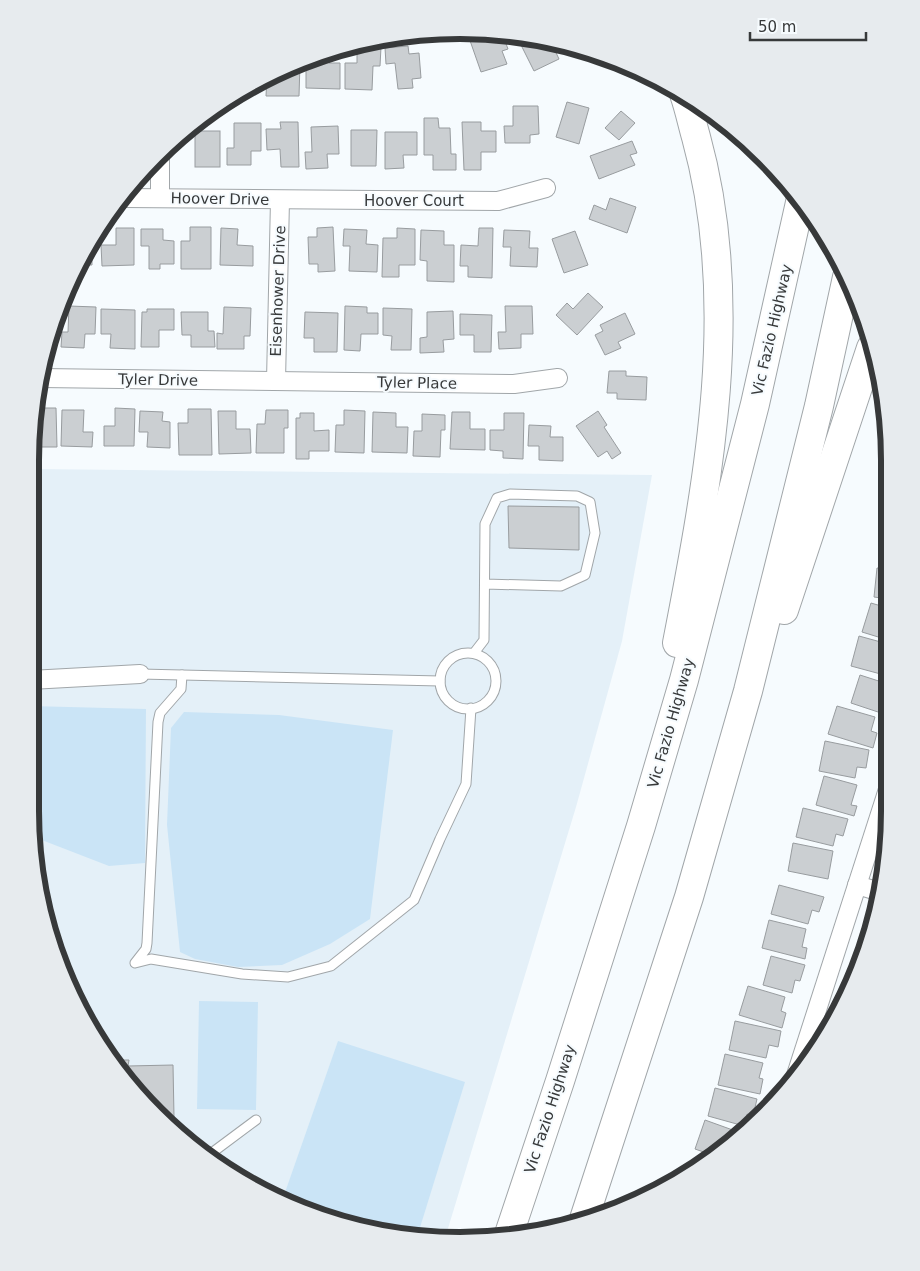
<svg xmlns="http://www.w3.org/2000/svg" width="920" height="1271" viewBox="0 0 920 1271" font-family="'DejaVu Sans',sans-serif">
<style>
.built{fill:#e4f0f8}
.green{fill:#cae4f6}
.building{fill:#cbcfd2;stroke:#989c9f}
.lines{fill:none;stroke-linecap:round;stroke-linejoin:round}
.service-casing{stroke:#a1a6a9;stroke-width:11}
.minor-casing{stroke:#a1a6a9;stroke-width:20}
.motorway-casing{stroke:#a1a6a9;stroke-width:30}
.service{stroke:#fff;stroke-width:9}
.minor{stroke:#fff;stroke-width:18}
.motorway{stroke:#fff;stroke-width:28}
.labels{text-anchor:middle;stroke-width:4;stroke-linejoin:round;paint-order:stroke}
.street-label{font-size:15px;fill:#37393a;stroke:#f6fbfe}
.rim{fill:none;stroke:#37393a;stroke-width:6}
</style>
<rect width="100%" height="100%" fill="#f6fbfe"/>
<polygon class="built" points="30,469 652,475 622,641 576,807 446,1235 376,1233 270,1197 177,1134 102,1050 45,923 30,811"/>
<g class="green">
<polygon points="30,706 146,709 145,863 109,866 34,837 30,811"/>
<polygon points="184,712 279,715 393,730 370,919 330,944 282,965 238,967 195,959 180,952 167,825 171,728"/>
<polygon points="199,1001 258,1002 256,1110 197,1109"/>
<polygon points="338,1041 465,1082 418,1234 376,1233 282,1201"/>
</g>
<g class="building">
<polygon points="467,32 484,33 485,36 496,33 502,33 508,49 502,51 507,64 481,72"/>
<polygon points="510,33 551,42 559,59 534,71 519,41 514,43"/>
<polygon points="357,46 381,47 380,66 373,66 372,90 345,89 345,63 357,63"/>
<polygon points="408,46 409,54 419,53 421,78 412,79 413,88 398,89 395,63 386,64 385,48"/>
<polygon points="329,52 329,63 340,63 340,89 306,88 306,61"/>
<polygon points="300,63 299,96 266,96 267,76"/>
<polygon points="567,102 589,108 579,144 556,137"/>
<polygon points="513,106 538,106 539,134 530,135 530,143 505,143 504,126 513,126"/>
<polygon points="621,111 635,123 619,140 605,128"/>
<polygon points="424,118 438,118 439,128 450,128 451,154 456,154 456,170 433,170 433,155 424,155"/>
<polygon points="280,122 298,122 299,167 281,167 280,149 267,150 266,129 281,129"/>
<polygon points="462,122 481,122 481,131 496,131 496,152 481,152 481,170 464,170"/>
<polygon points="234,123 261,123 261,151 251,151 251,165 227,165 227,148 234,148"/>
<polygon points="338,126 339,154 327,154 328,168 306,169 305,152 312,152 311,127"/>
<polygon points="351,130 377,130 376,166 351,166"/>
<rect x="195" y="131" width="25" height="36"/>
<polygon points="385,132 417,132 417,155 403,155 404,168 385,169"/>
<polygon points="632,141 637,153 630,155 635,165 599,179 590,156"/>
<polygon points="610,198 636,207 627,233 589,219 594,205 606,210"/>
<polygon points="190,227 211,227 211,269 181,269 181,241 190,241"/>
<polygon points="333,227 335,271 318,272 318,264 309,264 308,237 317,237 317,228"/>
<polygon points="116,228 134,228 134,265 102,266 101,245 116,245"/>
<polygon points="221,228 238,229 237,245 253,246 253,266 220,265"/>
<polygon points="397,228 415,229 415,265 399,265 399,277 382,277 383,238 397,238"/>
<polygon points="479,228 493,228 492,278 468,277 468,266 460,266 461,245 478,246"/>
<polygon points="141,229 163,229 163,240 174,241 174,264 160,264 160,269 149,269 149,246 141,246"/>
<polygon points="344,229 367,230 366,244 378,245 377,272 349,271 350,246 343,246"/>
<polygon points="421,230 444,231 444,245 454,245 454,282 427,281 427,261 420,260"/>
<polygon points="504,230 530,231 529,248 538,248 537,267 510,266 511,247 503,247"/>
<polygon points="575,231 588,265 564,273 552,239"/>
<polygon points="92,244 92,265 83,265"/>
<polygon points="588,293 603,307 577,335 556,315 567,303 573,309"/>
<polygon points="69,306 96,307 95,334 85,334 84,348 61,347 62,332 68,332"/>
<polygon points="345,306 367,307 367,313 378,313 378,334 361,334 360,351 344,350"/>
<polygon points="505,306 532,306 533,334 521,334 521,348 499,349 498,332 506,332"/>
<polygon points="224,307 251,308 250,336 244,336 244,349 217,349 217,333 223,334"/>
<polygon points="383,308 412,309 411,350 391,350 392,336 383,335"/>
<polygon points="101,309 135,310 135,349 110,348 111,334 101,334"/>
<polygon points="147,309 174,309 174,330 159,330 159,347 141,347 142,312 147,312"/>
<polygon points="453,311 454,339 443,340 444,352 420,353 420,338 427,337 427,312"/>
<polygon points="181,312 208,312 208,331 214,331 215,347 191,347 191,335 182,335"/>
<polygon points="305,312 338,313 337,352 314,352 314,338 304,338"/>
<polygon points="625,313 635,334 618,342 621,348 605,355 595,335 603,331 600,325"/>
<polygon points="460,314 492,315 491,352 474,352 474,335 460,335"/>
<polygon points="54,328 57,328 57,345 46,345"/>
<polygon points="609,371 626,371 626,376 647,377 646,400 617,399 617,393 607,393"/>
<polygon points="37,408 56,408 57,447 32,447"/>
<polygon points="115,408 135,409 134,446 104,446 104,426 115,426"/>
<polygon points="188,409 211,409 212,455 179,455 178,423 188,423"/>
<polygon points="62,410 84,410 83,432 93,432 92,447 61,446"/>
<polygon points="266,410 288,410 288,428 284,428 284,453 256,453 257,424 265,424"/>
<polygon points="344,410 365,411 364,453 335,452 336,425 344,425"/>
<polygon points="140,411 163,412 162,421 170,422 170,448 147,447 148,432 139,432"/>
<polygon points="218,411 236,411 236,429 250,429 251,453 219,454"/>
<polygon points="598,411 607,425 604,427 621,453 612,459 607,451 598,457 576,426"/>
<polygon points="373,412 396,413 396,427 408,427 407,453 372,452"/>
<polygon points="452,412 470,412 470,429 485,429 485,450 450,449"/>
<polygon points="300,413 314,413 314,431 329,430 329,451 309,451 309,459 296,459 296,418 300,418"/>
<polygon points="504,413 524,413 523,459 503,458 503,451 490,450 490,430 504,430"/>
<polygon points="422,414 445,415 445,430 441,430 440,457 413,456 414,431 422,431"/>
<polygon points="529,425 551,426 550,437 563,437 563,461 539,460 539,446 528,446"/>
<polygon points="508,506 579,507 579,550 509,548"/>
<polygon points="877,568 887,569 888,599 874,597"/>
<polygon points="871,603 888,608 888,640 862,632"/>
<polygon points="859,636 888,644 888,676 851,666"/>
<polygon points="860,675 888,684 888,702 885,701 881,713 851,703"/>
<polygon points="837,706 875,717 871,731 877,733 873,748 828,734"/>
<polygon points="825,741 869,750 866,768 857,767 855,778 819,771"/>
<polygon points="824,776 857,785 851,805 857,806 854,816 816,805"/>
<polygon points="803,808 848,819 843,836 836,834 833,846 796,837"/>
<polygon points="793,843 833,851 828,879 788,871"/>
<polygon points="779,885 824,897 819,912 812,910 808,924 771,914"/>
<polygon points="874,916 876,917 875,923 871,933 869,932"/>
<polygon points="769,920 806,929 802,947 807,948 805,959 762,948"/>
<polygon points="771,956 805,965 800,981 795,980 792,993 763,985"/>
<polygon points="748,986 785,997 781,1011 786,1013 782,1028 739,1015"/>
<polygon points="735,1021 781,1031 778,1047 769,1045 766,1058 729,1050"/>
<polygon points="725,1054 763,1063 759,1078 763,1079 760,1094 718,1085"/>
<polygon points="111,1060 129,1060 128,1066 173,1065 174,1117 161,1117"/>
<polygon points="715,1088 757,1099 753,1116 747,1114 744,1126 708,1116"/>
<polygon points="705,1120 741,1133 740,1135 722,1152 715,1156 695,1149"/>
</g>
<g class="lines">
<defs>
<g id="service">
<polyline points="474,653 484,640 485,524 497,498 510,494 577,496 590,502 595,533 585,575 561,586 485,584"/>
<circle cx="468" cy="681" r="28"/>
<polyline points="140,674 440,681"/>
<polyline points="182,675 181,689 160,713 158,722 147,943 146,949 135,963 151,959 242,974 288,977 331,966 414,900 440,839 466,784 471,708"/>
<polyline points="202,1152 213,1152 256,1120"/>
</g>
<g id="minor">
<polyline points="124,198 498,201 546,188"/>
<polyline points="160,198 160,159"/>
<polyline points="41,378 514,384 558,378"/>
<polyline points="276,381 280,200"/>
<polyline points="30,680 140,674"/>
<polyline points="857,885 880,892"/>
<polyline points="796,1075 889,786"/>
</g>
<g id="motorway">
<polyline points="784,610 871,348"/>
<path d="M 677,643 C 709,478 742,303 696,137 C 692,123 689,108 684,94"/>
<polyline points="584,1219 689,897 748,691 819,406 847,277"/>
<polyline points="508,1237 560,1081 641,826 684,680 755,404 801,198"/>
</g>
</defs>
<use href="#service" class="service-casing"/>
<use href="#minor" class="minor-casing"/>
<use href="#motorway" class="motorway-casing"/>
<use href="#service" class="service"/>
<use href="#minor" class="minor"/>
<use href="#motorway" class="motorway"/>
</g>
<g class="labels">
<g class="street-label">
<text transform="translate(220 199) rotate(1)" y="5">Hoover Drive</text>
<text x="414" y="206">Hoover Court</text>
<text transform="translate(278 291) rotate(-88)" y="5">Eisenhower Drive</text>
<text transform="translate(772 330) rotate(-77)" y="5">Vic Fazio Highway</text>
<text transform="translate(158 380) rotate(1)" y="5">Tyler Drive</text>
<text transform="translate(417 383) rotate(1)" y="5">Tyler Place</text>
<text transform="translate(671 723) rotate(-74)" y="5">Vic Fazio Highway</text>
<text transform="translate(550 1109) rotate(-72)" y="5">Vic Fazio Highway</text>
</g>
</g>
<path d="M0 0H920V1271H0ZM460 39H460A421 421 0 0 1 881 460V811A421 421 0 0 1 460 1232H460A421 421 0 0 1 39 811V460A421 421 0 0 1 460 39Z" fill="#e7ebee" fill-rule="evenodd"/>
<path class="rim" d="M460 39H460A421 421 0 0 1 881 460V811A421 421 0 0 1 460 1232H460A421 421 0 0 1 39 811V460A421 421 0 0 1 460 39Z"/>
<path d="M750 32v8h116v-8" fill="none" stroke="#37393a" stroke-width="2.5"/>
<text x="758" y="32" font-size="15" fill="#37393a" stroke="#f6fbfe" stroke-width="4" paint-order="stroke">50 m</text>
</svg>
